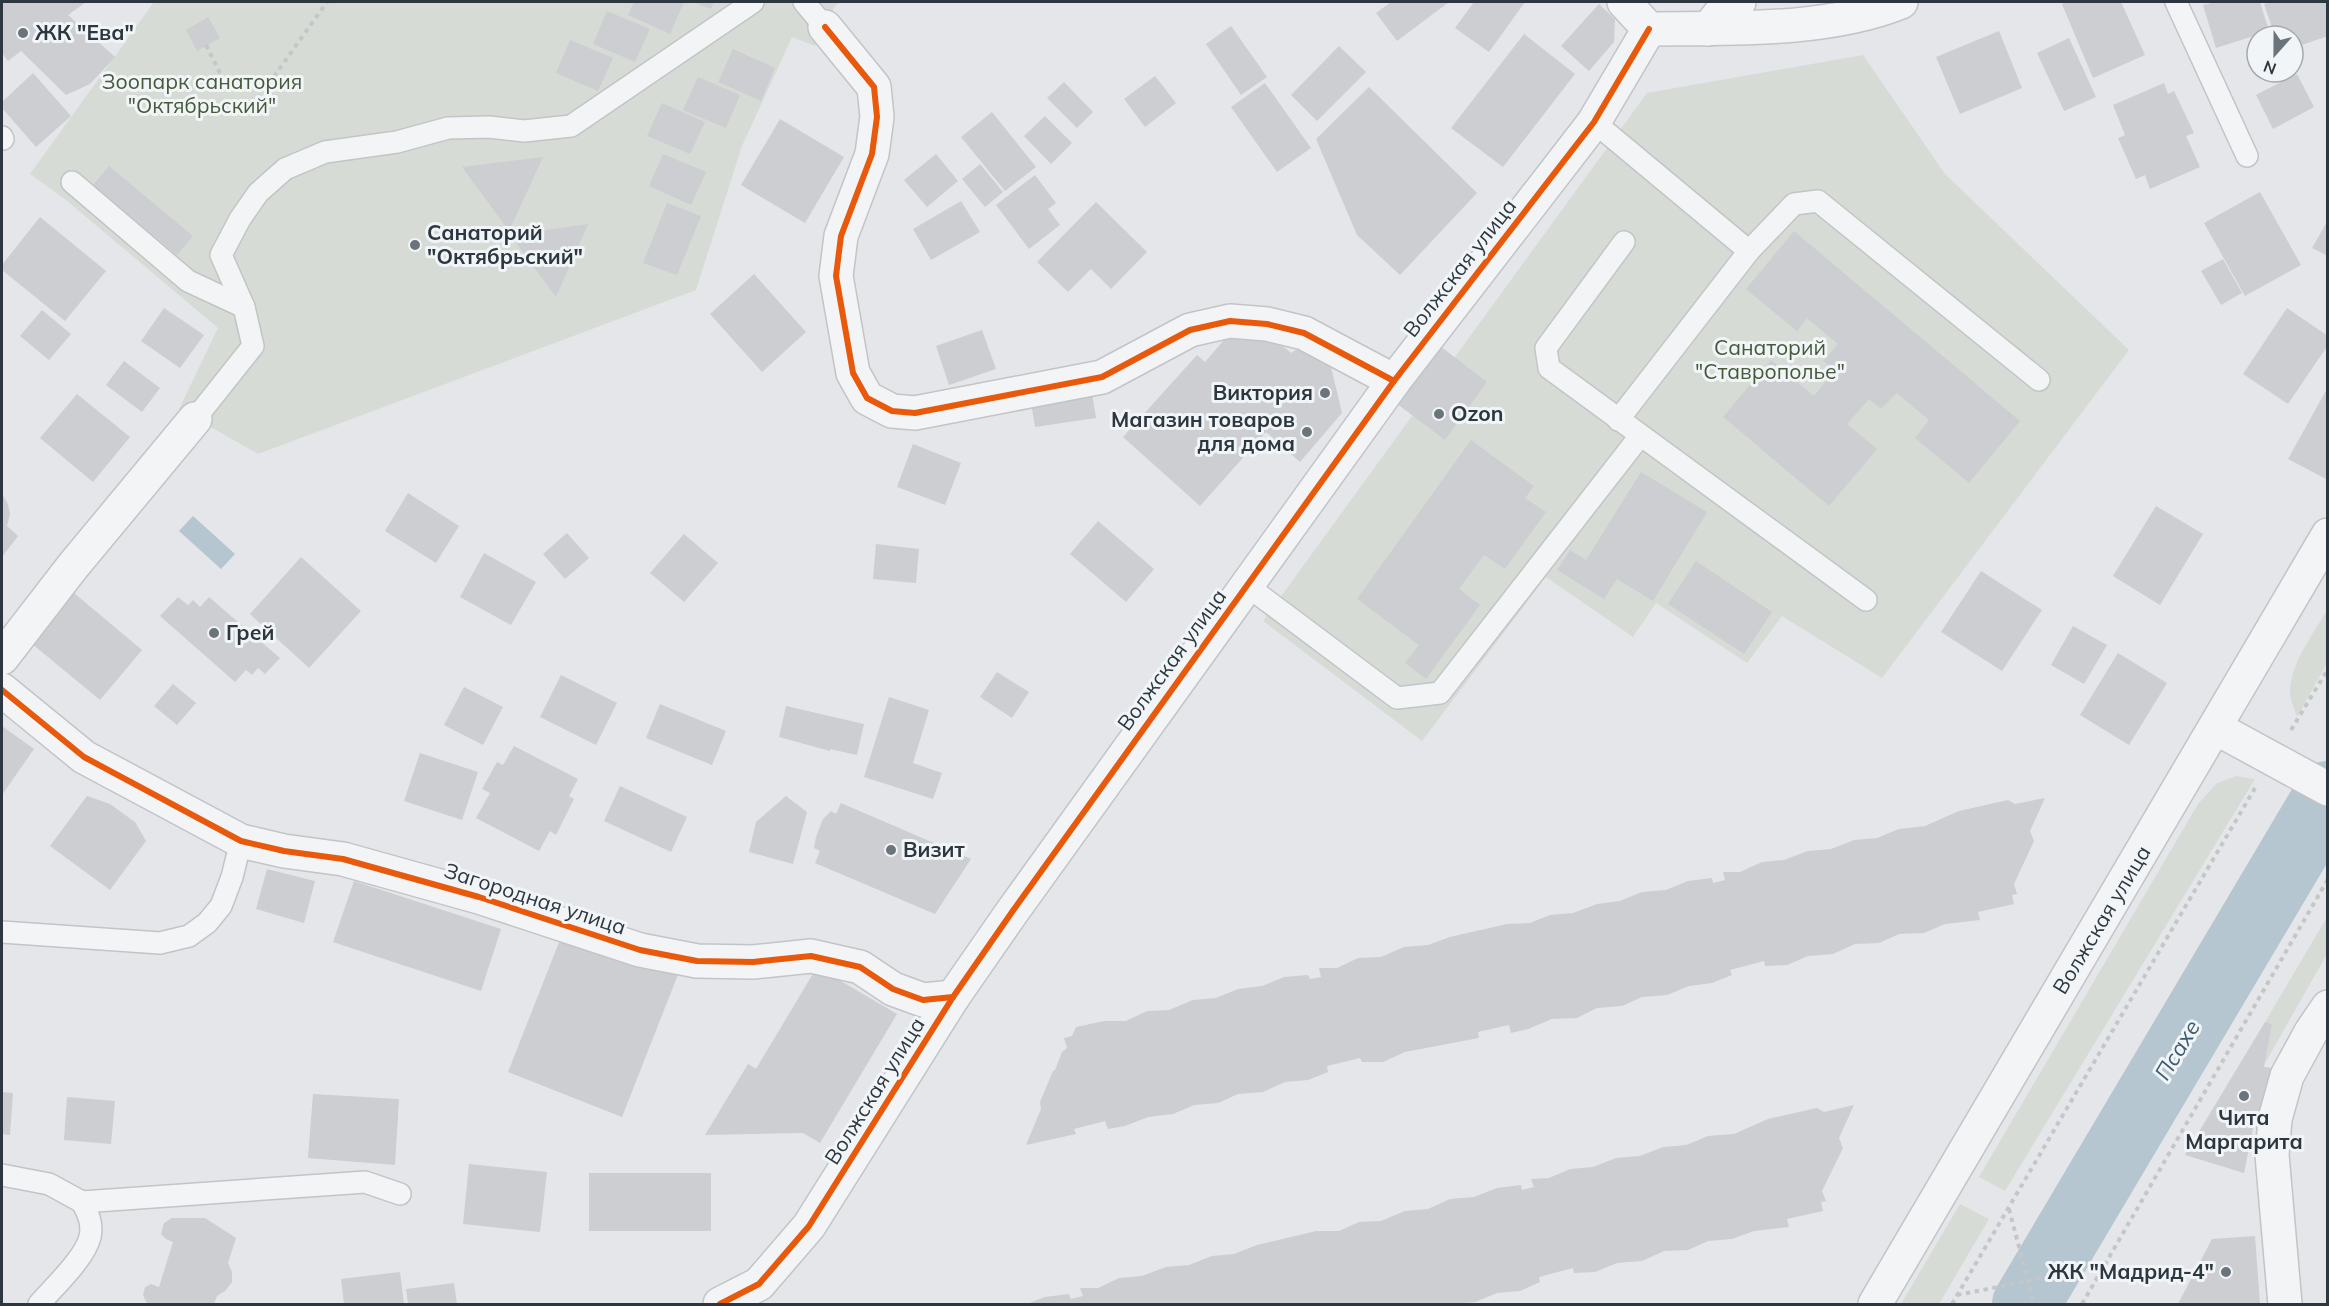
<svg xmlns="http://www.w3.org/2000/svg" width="2329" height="1306" viewBox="0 0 2329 1306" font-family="Mulish,sans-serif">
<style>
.green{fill:#d6dcd5}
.water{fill:#b5c6d0}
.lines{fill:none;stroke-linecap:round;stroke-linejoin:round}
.river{stroke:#b5c6d0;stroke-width:68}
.building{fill:#ccced1}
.service-casing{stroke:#c2c4c7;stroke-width:24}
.minor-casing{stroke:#c2c4c7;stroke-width:36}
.path{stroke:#c4c7c8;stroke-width:4;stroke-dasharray:4.5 4.5;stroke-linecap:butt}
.service{stroke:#f3f4f5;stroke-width:21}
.minor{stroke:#f3f4f5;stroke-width:33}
.cycleway-casing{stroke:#f2f5f7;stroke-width:10}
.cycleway{stroke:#e8590c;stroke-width:6}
.poi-dot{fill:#6c747b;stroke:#f2f5f7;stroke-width:2}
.labels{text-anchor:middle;stroke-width:6;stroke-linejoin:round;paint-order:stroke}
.poi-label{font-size:21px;font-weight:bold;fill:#2c3740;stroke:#f2f5f7;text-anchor:start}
.park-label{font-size:21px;fill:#465a3b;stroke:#f2f5f7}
.street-label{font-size:21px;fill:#2c3740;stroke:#f2f5f7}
.water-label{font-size:22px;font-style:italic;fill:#3a5b70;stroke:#f2f5f7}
</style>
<rect width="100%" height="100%" fill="#e4e6e9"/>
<g class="green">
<polygon points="154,2 840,2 835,6 815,46 792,37 742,146 696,290 258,454 179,409 218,328 66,200 30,174"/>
<polygon points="1863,55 1945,174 2129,350 1882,678 1782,616 1747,663 1656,603 1633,637 1546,577 1422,741 1263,621 1647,93"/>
<path d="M 2327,610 L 2327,663 L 2297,717 C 2294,708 2289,698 2290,689 C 2292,661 2314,633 2327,610 Z"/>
<polygon points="2236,776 2255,779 2005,1191 1979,1177 2198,804 2217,783"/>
<polygon points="2327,917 2327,954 2264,1065 2272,1024 2265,1022"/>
<polygon points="1960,1204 1989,1219 1939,1304 1901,1304"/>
</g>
<polygon class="water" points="193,516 235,554 221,569 179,531"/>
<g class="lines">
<polyline class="river" points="2026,1304 2328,795"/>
</g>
<g class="building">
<polygon points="2,2 86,2 68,15 115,57 90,84 66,95 21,51 8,61 2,53"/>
<polygon points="634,2 684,2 670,34 628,15"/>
<polygon points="694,2 714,2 711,9"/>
<polygon points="1391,2 1449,2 1397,41 1376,13"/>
<polygon points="1474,2 1525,2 1489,52 1455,28"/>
<polygon points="2066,2 2121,2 2145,55 2093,78 2062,4"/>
<polygon points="2216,2 2260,2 2269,31 2216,48 2203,5"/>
<polygon points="2272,2 2328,2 2328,36 2293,48 2293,36 2275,36 2264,4"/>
<polygon points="1599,4 1615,19 1614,42 1589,71 1561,46"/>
<polygon points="607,11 650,29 635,62 593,44"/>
<polygon points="208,17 220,38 197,51 186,30"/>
<polygon points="1231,26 1267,77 1241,95 1206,44"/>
<polygon points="1999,31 2022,88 1960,114 1936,57"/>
<polygon points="1524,34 1575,74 1503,167 1451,128"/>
<polygon points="2069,38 2096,97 2064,111 2037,53"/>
<polygon points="570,40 613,58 598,91 556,73"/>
<polygon points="1339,46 1366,72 1317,121 1291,95"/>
<polygon points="733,49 775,68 761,101 718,82"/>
<polygon points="33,73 71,116 36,147 2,108 2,102"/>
<polygon points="2297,74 2314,107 2273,129 2256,95"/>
<polygon points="1155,76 1176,103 1145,127 1124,99"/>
<polygon points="698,77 740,95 726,128 683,110"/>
<polygon points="1064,82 1093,112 1077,128 1047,98"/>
<polygon points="1265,83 1311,148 1277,172 1231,107"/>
<polygon points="2164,83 2168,94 2174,91 2194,133 2186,136 2200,167 2150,189 2145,175 2136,179 2118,138 2125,135 2113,105"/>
<polygon points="1369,87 1477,193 1400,275 1357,235 1316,139"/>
<polygon points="662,103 705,122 690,154 647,136"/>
<polygon points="992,112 1036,167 1005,191 961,137"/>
<polygon points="1045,116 1072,143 1051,164 1024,136"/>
<polygon points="780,119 844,157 805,223 741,185"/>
<polygon points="663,154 706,172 691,205 649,186"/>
<polygon points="936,154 958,181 927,207 904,180"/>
<polygon points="543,157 509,231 462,167"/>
<polygon points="980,164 1003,192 985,207 962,179"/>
<polygon points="109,166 193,236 177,255 93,185"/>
<polygon points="1035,175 1056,203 1048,209 1060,225 1029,249 996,205"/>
<polygon points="2260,192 2301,265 2245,296 2204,223"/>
<polygon points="961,201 980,232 931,260 913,229"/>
<polygon points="1096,202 1147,252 1111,289 1091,269 1068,292 1037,262"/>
<polygon points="667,203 701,216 677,275 643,263"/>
<polygon points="40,217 106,271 65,321 2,270 2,265"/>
<polygon points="2328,220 2328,256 2312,248"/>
<polygon points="588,224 556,297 510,235"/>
<polygon points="1794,231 2020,421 1969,483 1915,438 1929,420 1897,393 1881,409 1869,399 1847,424 1877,449 1829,506 1723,417 1771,360 1814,396 1835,370 1823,361 1838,344 1807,318 1797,331 1746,289"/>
<polygon points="2223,259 2242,293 2221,305 2201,271"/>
<polygon points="754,274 806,332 762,372 710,314"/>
<polygon points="164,308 204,335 180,368 141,341"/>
<polygon points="2287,308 2328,336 2328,345 2288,404 2243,374"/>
<polygon points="42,310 71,334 49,360 20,336"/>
<polygon points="1236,326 1253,340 1262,328 1291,353 1302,346 1331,367 1342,413 1300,462 1266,432 1200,506 1123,437 1197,355 1205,362"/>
<polygon points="982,330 996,369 949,385 936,346"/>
<polygon points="1440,346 1487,382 1445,440 1396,403"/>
<polygon points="124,361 160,388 142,412 106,385"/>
<polygon points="1091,387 1096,418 1035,427 1030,396"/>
<polygon points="2328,387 2328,480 2288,459"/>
<polygon points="77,394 130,437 93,482 40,438"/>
<polygon points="1471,440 1534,486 1525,498 1546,512 1505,569 1484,555 1459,589 1480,605 1426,679 1405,663 1419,645 1357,599"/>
<polygon points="913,444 961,463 945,505 897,487"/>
<polygon points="1641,472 1707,512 1653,601 1617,579 1604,599 1557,570 1570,550 1586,560"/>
<polygon points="408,493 459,526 436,563 385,531"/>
<polygon points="2,494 8,504 10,514 7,526 18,536 2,557"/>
<polygon points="2156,506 2203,534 2160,605 2113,576"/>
<polygon points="1098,521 1154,569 1126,602 1070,554"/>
<polygon points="567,533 589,558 565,579 543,554"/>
<polygon points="684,534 718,563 684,602 650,573"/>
<polygon points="876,544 919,549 916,583 873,579"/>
<polygon points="484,553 536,582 511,625 460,597"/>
<polygon points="301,557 361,611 309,668 250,614"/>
<polygon points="1696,561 1772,612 1744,654 1668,604"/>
<polygon points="1981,571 2042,610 2002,671 1941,632"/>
<polygon points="74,593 142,650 100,700 31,643"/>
<polygon points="178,597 188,605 193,600 200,607 209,597 280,658 265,674 258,668 252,675 246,670 235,682 160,616"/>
<polygon points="2073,626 2107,645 2084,684 2051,665"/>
<polygon points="2118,653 2167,683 2129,745 2080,715"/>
<polygon points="997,672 1029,692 1012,718 980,697"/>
<polygon points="561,675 617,703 596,745 540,717"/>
<polygon points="173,684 196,703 177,725 154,706"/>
<polygon points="464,687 503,707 483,745 444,725"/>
<polygon points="889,697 929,710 913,763 942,773 933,799 864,777"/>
<polygon points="660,704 726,731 712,765 646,738"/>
<polygon points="786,706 864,724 857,755 830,749 830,751 779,737"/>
<polygon points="2,726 34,749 2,795"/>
<polygon points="514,746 578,779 569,796 574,799 556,835 550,831 539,851 476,818 490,793 482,789 497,762 503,765"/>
<polygon points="420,753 478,772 462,820 404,801"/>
<polygon points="620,786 687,817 671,852 604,821"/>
<polygon points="87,796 110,804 135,822 146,841 110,890 50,846"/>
<polygon points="786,796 807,812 793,864 749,852 756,822"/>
<polygon points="2045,798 2030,831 2034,841 2014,884 2017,894 2012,895 2014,904 1978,912 1980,920 1945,924 1924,933 1899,934 1879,943 1855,944 1833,954 1808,956 1787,965 1765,966 1764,961 1730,970 1732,975 1712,983 1689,986 1667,995 1642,997 1622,1006 1597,1008 1577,1018 1552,1019 1528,1029 1511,1033 1509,1025 1478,1032 1479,1038 1405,1052 1383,1062 1362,1062 1360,1058 1327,1066 1328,1072 1308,1080 1285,1082 1263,1092 1238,1094 1218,1103 1194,1105 1173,1114 1148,1117 1125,1126 1108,1129 1105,1121 1074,1129 1076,1134 1026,1145 1041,1109 1040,1102 1053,1071 1055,1070 1062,1052 1067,1048 1064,1038 1072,1036 1076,1027 1104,1021 1126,1021 1147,1011 1169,1010 1193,1000 1216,998 1238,989 1262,986 1284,977 1308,975 1310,979 1321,977 1319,968 1337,968 1358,958 1381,957 1404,947 1428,945 1450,937 1507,924 1530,923 1550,915 1573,913 1597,904 1620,901 1642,892 1666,890 1688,881 1712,878 1713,883 1725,880 1723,872 1740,872 1762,862 1784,860 1808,851 1831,849 1854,840 1877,838 1899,829 1925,826 1959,811 2008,800 2015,804"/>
<polygon points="841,803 971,859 935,914 815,863 820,851 814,848 816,837 823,819 831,811 836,814"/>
<polygon points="267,869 315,881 304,923 256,909"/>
<polygon points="354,881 501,929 481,991 333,942"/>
<polygon points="565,927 679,972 622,1117 508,1072"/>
<polygon points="817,967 897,1014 820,1143 803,1133 705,1135 748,1064 756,1069"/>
<polygon points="2265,1022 2272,1024 2264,1067 2272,1068 2261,1125 2254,1123 2244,1173 2185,1155"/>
<polygon points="2,1092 13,1093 10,1135 2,1134"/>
<polygon points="313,1094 399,1099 395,1165 308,1158"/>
<polygon points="67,1097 115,1101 111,1144 64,1140"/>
<polygon points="1854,1105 1839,1138 1843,1148 1822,1191 1826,1201 1821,1202 1823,1211 1787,1219 1789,1227 1754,1231 1732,1239 1708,1241 1688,1250 1664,1251 1642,1261 1617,1263 1595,1272 1574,1273 1573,1268 1539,1277 1540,1282 1520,1291 1497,1293 1475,1302 1450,1304 1027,1304 1045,1297 1069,1294 1071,1299 1083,1296 1080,1288 1098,1288 1119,1278 1142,1276 1166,1267 1189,1265 1212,1256 1234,1254 1257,1245 1316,1231 1339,1231 1359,1222 1381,1221 1405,1211 1428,1209 1450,1199 1474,1197 1497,1188 1521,1185 1522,1190 1534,1187 1531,1179 1549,1178 1570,1169 1593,1167 1616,1158 1640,1156 1663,1147 1686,1145 1708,1136 1734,1134 1768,1119 1817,1108 1824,1112"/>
<polygon points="469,1164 547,1172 540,1232 463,1224"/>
<rect x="589" y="1173" width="122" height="58"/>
<polygon points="172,1218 205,1218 236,1238 228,1263 232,1272 232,1282 225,1291 217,1296 214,1304 149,1304 146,1302 143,1295 145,1287 151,1284 159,1287 173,1242 166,1239 161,1234 164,1223"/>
<polygon points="2255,1236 2260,1304 2178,1304 2212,1239"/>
<polygon points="400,1272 404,1304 344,1304 341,1279"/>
<polygon points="454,1283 457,1304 408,1304 406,1289"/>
</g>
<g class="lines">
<defs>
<g id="service">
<polyline points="804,2 825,27"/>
<polyline points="2176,2 2247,156"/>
<polyline points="1594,122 1749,251"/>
<polyline points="2,137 3,139"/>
<polyline points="72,182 188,281 244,307"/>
<polyline points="1624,242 1546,348 1549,368 1866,600"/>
<polyline points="195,419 253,346 244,307 221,255 240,219 258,193 285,169 325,152 397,142 448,128 489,127 524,131 571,126 753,2"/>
<polyline points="1618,420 1749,251 1794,204 1818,201 2039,380"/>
<polyline points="1246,585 1397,698 1440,693 1640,436"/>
<polyline points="2,932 160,943 189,936 207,923 221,906 232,877 241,841"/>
<polyline points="2,1175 49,1184 82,1202 365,1182 400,1194"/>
<path d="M 39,1304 C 53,1288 85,1258 90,1237 C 93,1224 88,1213 82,1202"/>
</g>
<g id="minor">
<path d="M 1624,2 L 1649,29 C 1729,28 1827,32 1901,2"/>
<polyline points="825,27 874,87 877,117 872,154 841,236 836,276 853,373 867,398 892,411 915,413 1102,377 1190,330 1230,321 1267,324 1304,333 1394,381"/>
<polyline points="1708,29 1723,10 1739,2"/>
<polyline points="2,658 73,566 195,419"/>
<polyline points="2,690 84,757 241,841 284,851 343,859 479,897 640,950 697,961 753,962 811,956 860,967 893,989 923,1000 953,997"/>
<polyline points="2216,728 2328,789"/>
<polyline points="720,1304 759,1284 809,1226 953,997 1012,912 1394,381 1594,122 1649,29"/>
<polyline points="1875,1304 2328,535"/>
<polyline points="2285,1304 2272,1155 2275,1119 2287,1076 2311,1032 2328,1007"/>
</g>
</defs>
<use href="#service" class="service-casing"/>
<use href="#minor" class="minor-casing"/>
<g class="path">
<polyline points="206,45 227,87"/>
<polyline points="253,106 327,2"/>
<polyline points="2291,730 2328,669"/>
<polyline points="2009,1209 2034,1304"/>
<polyline points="1957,1295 2106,1266"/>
<polyline points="1952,1304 2255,788"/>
<polyline points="2082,1304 2328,879"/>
</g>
<use href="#service" class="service"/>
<use href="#minor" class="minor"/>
<defs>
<g id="cycleway">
<polyline points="825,27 874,87 877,117 872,154 841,236 836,276 853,373 867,398 892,411 915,413 1102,377 1190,330 1230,321 1267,324 1304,333 1394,381"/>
<polyline points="2,690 84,757 241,841 284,851 343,859 479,897 640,950 697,961 753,962 811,956 860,967 893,989 923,1000 953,997"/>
<polyline points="720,1304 759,1284 809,1226 953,997 1012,912 1394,381 1594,122 1649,29"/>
</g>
</defs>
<use href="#cycleway" class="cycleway-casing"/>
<use href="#cycleway" class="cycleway"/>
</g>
<g class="poi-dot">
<circle cx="23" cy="33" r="6"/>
<circle cx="415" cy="245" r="6"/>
<circle cx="1325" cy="393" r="6"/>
<circle cx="1439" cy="414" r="6"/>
<circle cx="1307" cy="432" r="6"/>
<circle cx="214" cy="633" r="6"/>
<circle cx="891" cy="850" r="6"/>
<circle cx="2244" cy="1096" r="6"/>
<circle cx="2226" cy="1272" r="6"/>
</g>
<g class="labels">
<g class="poi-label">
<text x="35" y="40">ЖК "Ева"</text>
<text x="427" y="240">Санаторий<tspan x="427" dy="24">"Октябрьский"</tspan></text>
<text x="1313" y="400" text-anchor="end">Виктория</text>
<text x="1451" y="421">Ozon</text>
<text x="1295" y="427" text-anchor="end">Магазин товаров<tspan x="1295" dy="24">для дома</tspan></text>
<text x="226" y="640">Грей</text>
<text x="903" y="857">Визит</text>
<text x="2244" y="1125" text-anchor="middle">Чита<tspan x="2244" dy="24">Маргарита</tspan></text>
<text x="2214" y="1279" text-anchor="end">ЖК "Мадрид-4"</text>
</g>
<g class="park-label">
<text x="202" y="89">Зоопарк санатория<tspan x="202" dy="24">"Октябрьский"</tspan></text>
<text x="1770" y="355">Санаторий<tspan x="1770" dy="24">"Ставрополье"</tspan></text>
</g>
<g class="street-label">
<text transform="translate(1460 268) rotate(-52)" y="7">Волжская улица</text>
<text transform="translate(1172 660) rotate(-54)" y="7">Волжская улица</text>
<text transform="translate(535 899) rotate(18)" y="7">Загородная улица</text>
<text transform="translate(2102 920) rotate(-59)" y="7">Волжская улица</text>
<text transform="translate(875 1091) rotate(-58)" y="7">Волжская улица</text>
</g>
<g class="water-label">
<text transform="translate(2177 1050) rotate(-59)" y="8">Псахе</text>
</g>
</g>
<rect width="2329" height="1306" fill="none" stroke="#2c3740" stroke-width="6"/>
<g transform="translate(2275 54) rotate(201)"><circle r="28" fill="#f2f5f7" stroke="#a3a9ae" stroke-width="1.5"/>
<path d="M0-4.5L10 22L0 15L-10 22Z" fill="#6c747b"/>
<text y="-9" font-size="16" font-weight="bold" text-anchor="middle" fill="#2c3740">N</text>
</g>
</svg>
